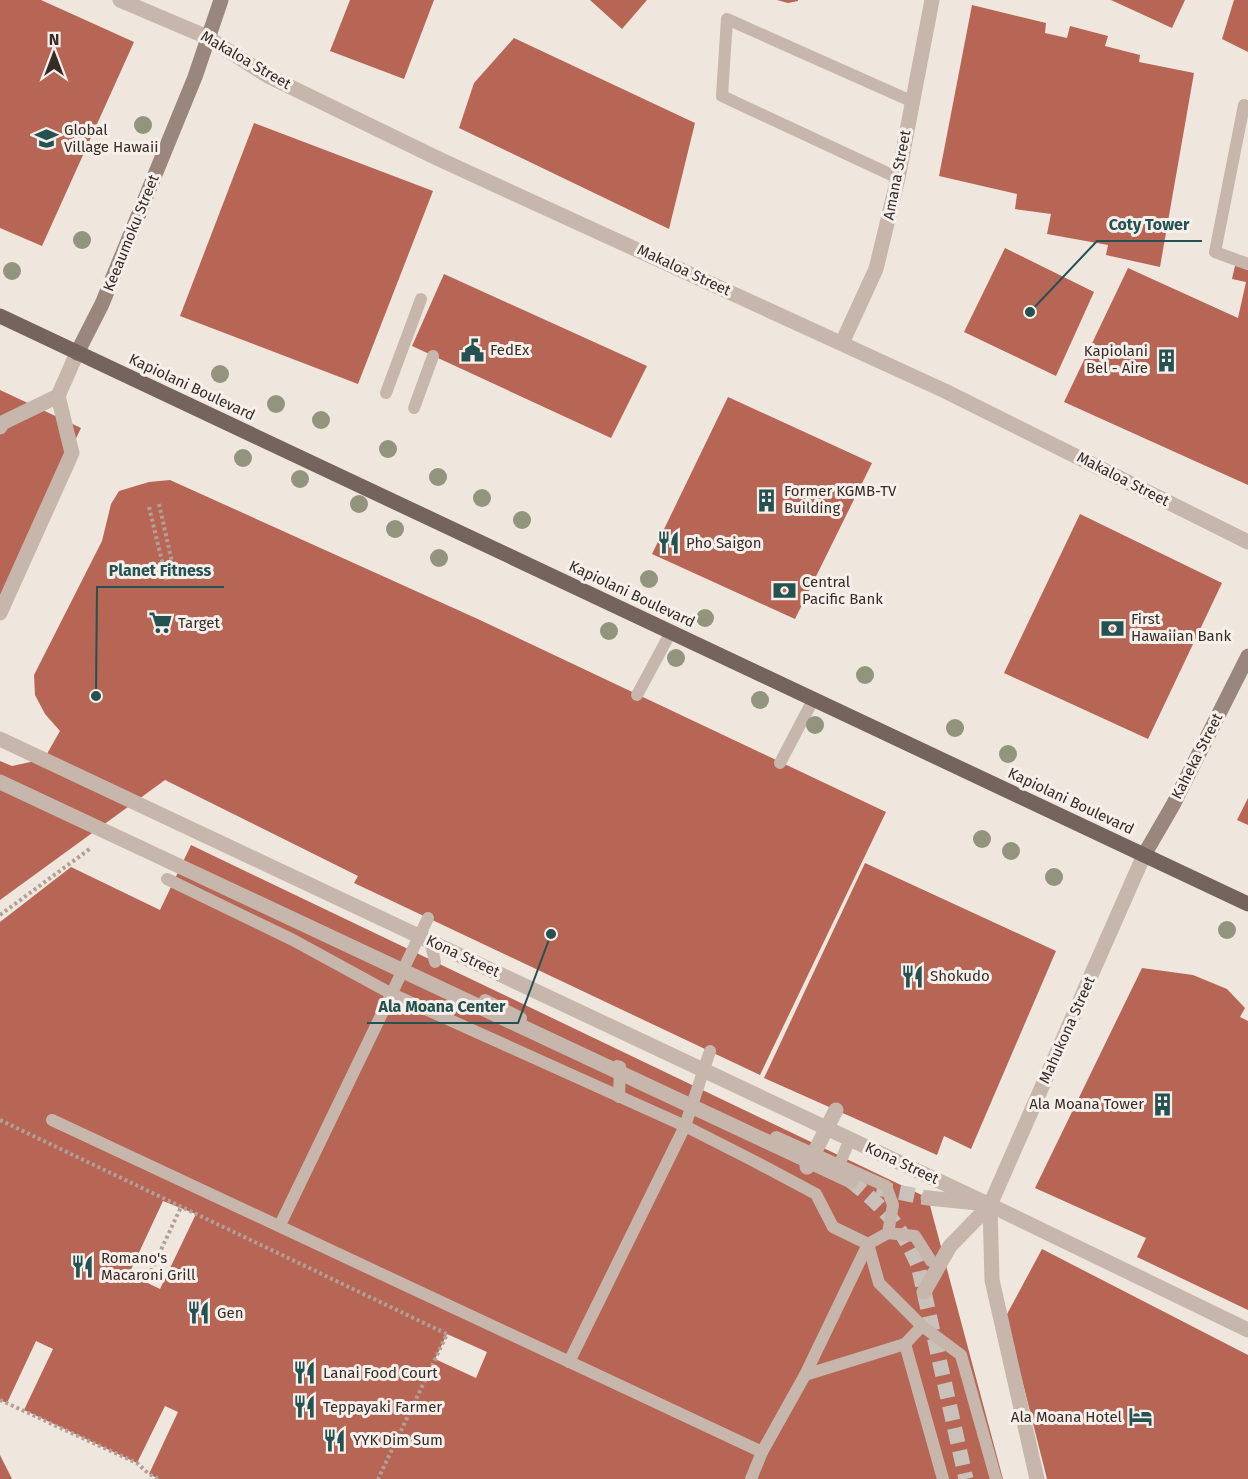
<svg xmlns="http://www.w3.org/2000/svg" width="1248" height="1479" viewBox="0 0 1248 1479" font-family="'Fira Sans',sans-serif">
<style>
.building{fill:#b76655;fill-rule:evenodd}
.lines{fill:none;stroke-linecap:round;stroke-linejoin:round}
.street-tunnel{stroke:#cac1ba;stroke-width:15;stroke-dasharray:15 8;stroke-linecap:butt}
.path{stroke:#b1a096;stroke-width:4;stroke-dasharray:3 3;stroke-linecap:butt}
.lane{stroke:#c6b6ab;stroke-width:12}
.street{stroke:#c6b6ab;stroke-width:15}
.secondary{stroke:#99867d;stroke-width:15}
.primary{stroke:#75635d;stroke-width:15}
.tree{fill:#92947e}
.labels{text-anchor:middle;stroke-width:6;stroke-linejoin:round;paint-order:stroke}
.street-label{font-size:15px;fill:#352c2a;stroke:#f7f0ea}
.poi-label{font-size:15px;fill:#352c2a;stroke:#f7f0ea;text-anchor:start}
.leader{fill:none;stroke:#245151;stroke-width:2}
.callout-dot{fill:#245151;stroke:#f7f0ea;stroke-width:2}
.callout-label{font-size:16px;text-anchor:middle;font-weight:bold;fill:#245151;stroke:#f7f0ea;stroke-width:6;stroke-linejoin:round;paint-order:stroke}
</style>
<rect width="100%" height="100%" fill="#efe6de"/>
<g class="building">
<polygon points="0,0 41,0 134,42 42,246 0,228"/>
<polygon points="350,0 434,0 404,79 330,51"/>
<polygon points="590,0 647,0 622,29"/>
<polygon points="777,0 798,0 798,1 788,3"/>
<polygon points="1111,0 1185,0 1172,28"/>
<polygon points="1234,0 1248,0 1248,52 1222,39"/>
<polygon points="972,5 1046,23 1045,33 1067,38 1070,26 1108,36 1105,46 1140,55 1139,62 1194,73 1160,267 1106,255 1108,245 1047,234 1051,214 1015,209 1017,194 939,176"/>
<polygon points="514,38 695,123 669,229 459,128 474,83"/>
<polygon points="254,123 433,191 358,384 180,316"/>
<polygon points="1005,248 1094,292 1056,376 964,332"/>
<polygon points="1235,266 1248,268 1248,485 1064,402 1128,268 1238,318 1246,282 1232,279"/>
<polygon points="444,274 647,366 611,438 412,346"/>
<polygon points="0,390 81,428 0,596"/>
<polygon points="728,397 872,463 795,619 652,554"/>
<polygon points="170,480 480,620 886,812 760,1075 354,883 358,876 165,780 0,900 0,761 12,766 44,759 60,731 45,714 35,695 34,675 102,541 111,504 119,491 149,482"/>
<polygon points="1080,514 1222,583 1148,739 1004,673"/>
<polygon points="1248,798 1248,825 1237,820"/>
<path d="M 191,845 L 928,1198 L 1003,1479 L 159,1479 L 149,1474 L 178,1412 L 165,1406 L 137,1463 L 24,1410 L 53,1349 L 36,1341 L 7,1403 L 0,1400 L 0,922 L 71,867 L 160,910 ZM 163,1201 L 196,1214 L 160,1289 L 129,1274 ZM 447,1334 L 487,1352 L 476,1378 L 435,1359 Z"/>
<polygon points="865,863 1056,951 971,1149 944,1136 937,1155 764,1078"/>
<polygon points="1142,968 1193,975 1227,989 1245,1008 1240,1017 1248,1021 1248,1310 1137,1257 1146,1238 1035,1188"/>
<polygon points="1042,1249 1248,1355 1248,1479 1047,1479 1006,1316"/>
<polygon points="0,1455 12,1479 0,1479"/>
</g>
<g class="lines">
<g class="street-tunnel">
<path d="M 851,1181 C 885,1209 900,1224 918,1265 L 966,1479"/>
<polyline points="877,1188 928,1198"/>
</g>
<g class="path">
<polyline points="159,504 176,580"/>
<polyline points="149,507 167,582"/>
<polyline points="0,915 91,848"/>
<polyline points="0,1120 447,1334 378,1479"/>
<polyline points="146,1282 181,1207"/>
<polyline points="0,1400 137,1463 149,1474 159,1479"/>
</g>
<g class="lane">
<polyline points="1244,105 1215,252 1248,264"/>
<polyline points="898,178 722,96 727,19 911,101"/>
<polyline points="386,393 421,299"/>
<polyline points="414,408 433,356"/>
<polyline points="637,695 671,632"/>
<polyline points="780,763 813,700"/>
<polyline points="167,879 293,940 392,994 685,1126 752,1160 816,1194 833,1227 868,1244 879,1283 922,1326 961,1355 996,1479"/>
<polyline points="430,940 435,962"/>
<polyline points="485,1000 521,1018"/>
<polyline points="617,1066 620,1067 619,1097"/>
<polyline points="52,1120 762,1452 805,1375 868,1244 888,1233 893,1205 886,1186 776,1137"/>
<polyline points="837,1170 850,1139"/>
<polyline points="280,1225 428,918"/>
<polyline points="888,1233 915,1236 931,1261"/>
<polyline points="905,1344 922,1326"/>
<polyline points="569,1362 685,1126 710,1051"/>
<polyline points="805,1375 905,1344 943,1479"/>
<polyline points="751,1479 762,1452"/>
</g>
<g class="street">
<polyline points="120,0 207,37 268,76 441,160 945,391 1248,542"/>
<polyline points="842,343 876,269 898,178 932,0"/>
<polyline points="0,427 2,423 58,396"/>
<polyline points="0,613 72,453 58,396 77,353"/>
<polyline points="0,739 990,1205 1248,1330"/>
<polyline points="0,782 851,1181"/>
<polyline points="807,1167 836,1110"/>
<polyline points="928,1198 978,1203"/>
<polyline points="990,1205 992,1280 1037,1479"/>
<polyline points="924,1292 950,1246 990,1205 1144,855"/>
</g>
<g class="secondary">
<polyline points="77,353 102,304 195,77 221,0"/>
<polyline points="1144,855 1173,805 1248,656"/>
</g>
<polyline class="primary" points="0,316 1248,904"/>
</g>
<g class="tree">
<circle cx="143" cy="125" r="9"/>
<circle cx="82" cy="240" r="9"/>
<circle cx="12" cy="271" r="9"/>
<circle cx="220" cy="374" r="9"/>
<circle cx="276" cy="404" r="9"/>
<circle cx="321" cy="420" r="9"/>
<circle cx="388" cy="449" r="9"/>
<circle cx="243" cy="458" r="9"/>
<circle cx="438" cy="477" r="9"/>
<circle cx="300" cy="479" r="9"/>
<circle cx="482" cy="498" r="9"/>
<circle cx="359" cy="504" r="9"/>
<circle cx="522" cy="520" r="9"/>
<circle cx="395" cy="529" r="9"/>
<circle cx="439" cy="558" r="9"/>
<circle cx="649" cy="579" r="9"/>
<circle cx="705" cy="618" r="9"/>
<circle cx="609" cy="631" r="9"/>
<circle cx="676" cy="658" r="9"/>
<circle cx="865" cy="675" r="9"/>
<circle cx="760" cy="700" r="9"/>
<circle cx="815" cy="725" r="9"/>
<circle cx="955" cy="728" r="9"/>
<circle cx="1008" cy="754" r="9"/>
<circle cx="982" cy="839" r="9"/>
<circle cx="1011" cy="851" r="9"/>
<circle cx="1054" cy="877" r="9"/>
<circle cx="1227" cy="930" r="9"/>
</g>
<defs>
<symbol id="school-bare" viewBox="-9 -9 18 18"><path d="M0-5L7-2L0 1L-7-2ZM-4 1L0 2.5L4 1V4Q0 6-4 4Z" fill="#245151" stroke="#f7f0ea" stroke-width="2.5" paint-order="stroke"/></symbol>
<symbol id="civic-bare" viewBox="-9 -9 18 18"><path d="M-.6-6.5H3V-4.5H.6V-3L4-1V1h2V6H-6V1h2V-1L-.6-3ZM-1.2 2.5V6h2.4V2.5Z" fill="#245151" stroke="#f7f0ea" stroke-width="2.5" paint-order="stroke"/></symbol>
<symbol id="building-bare" viewBox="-9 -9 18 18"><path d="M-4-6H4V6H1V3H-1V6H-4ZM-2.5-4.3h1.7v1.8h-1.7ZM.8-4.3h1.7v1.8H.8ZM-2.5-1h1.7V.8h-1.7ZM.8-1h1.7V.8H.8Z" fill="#245151" stroke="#f7f0ea" stroke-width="2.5" paint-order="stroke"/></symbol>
<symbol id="restaurant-bare" viewBox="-9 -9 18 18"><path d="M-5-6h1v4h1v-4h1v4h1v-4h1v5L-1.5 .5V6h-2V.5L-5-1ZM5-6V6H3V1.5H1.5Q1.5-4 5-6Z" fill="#245151" stroke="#f7f0ea" stroke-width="2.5" paint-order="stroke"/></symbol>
<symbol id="bank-bare" viewBox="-9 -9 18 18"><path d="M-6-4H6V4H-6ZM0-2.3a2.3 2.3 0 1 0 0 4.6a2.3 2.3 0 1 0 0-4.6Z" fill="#245151" stroke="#f7f0ea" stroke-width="2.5" paint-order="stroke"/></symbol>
<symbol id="supermarket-bare" viewBox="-9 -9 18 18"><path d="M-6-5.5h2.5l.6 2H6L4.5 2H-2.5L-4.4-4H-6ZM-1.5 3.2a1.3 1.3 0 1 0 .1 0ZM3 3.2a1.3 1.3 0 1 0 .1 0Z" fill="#245151" stroke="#f7f0ea" stroke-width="2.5" paint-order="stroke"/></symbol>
<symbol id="hotel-bare" viewBox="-9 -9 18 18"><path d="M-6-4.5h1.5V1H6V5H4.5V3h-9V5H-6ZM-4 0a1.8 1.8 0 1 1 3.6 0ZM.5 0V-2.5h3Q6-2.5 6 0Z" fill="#245151" stroke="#f7f0ea" stroke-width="2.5" paint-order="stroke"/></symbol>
</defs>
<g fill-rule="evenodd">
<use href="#school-bare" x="30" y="122" width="33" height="33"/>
<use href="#civic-bare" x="456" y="334" width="33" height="33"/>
<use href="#building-bare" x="1150" y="344" width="33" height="33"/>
<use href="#building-bare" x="750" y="484" width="33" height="33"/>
<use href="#restaurant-bare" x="652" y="526" width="33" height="33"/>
<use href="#bank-bare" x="768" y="574" width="33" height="33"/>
<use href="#supermarket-bare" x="144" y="606" width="33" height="33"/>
<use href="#bank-bare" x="1096" y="612" width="33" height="33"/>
<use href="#restaurant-bare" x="896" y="960" width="33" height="33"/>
<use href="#building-bare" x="1146" y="1088" width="33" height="33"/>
<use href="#restaurant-bare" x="66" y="1250" width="33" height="33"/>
<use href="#restaurant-bare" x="182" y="1296" width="33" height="33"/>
<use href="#restaurant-bare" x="288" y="1356" width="33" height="33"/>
<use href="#restaurant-bare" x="288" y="1390" width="33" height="33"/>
<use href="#hotel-bare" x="1124" y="1400" width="33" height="33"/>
<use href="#restaurant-bare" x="318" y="1424" width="33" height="33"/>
</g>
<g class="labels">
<g class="street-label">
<text transform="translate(246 60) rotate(30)" y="5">Makaloa Street</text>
<text transform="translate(897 175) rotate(-79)" y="5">Amana Street</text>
<text transform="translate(131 233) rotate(-68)" y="5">Keeaumoku Street</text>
<text transform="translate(684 270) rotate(25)" y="5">Makaloa Street</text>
<text transform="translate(192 387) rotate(25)" y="5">Kapiolani Boulevard</text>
<text transform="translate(1123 479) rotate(27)" y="5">Makaloa Street</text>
<text transform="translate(632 594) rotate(25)" y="5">Kapiolani Boulevard</text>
<text transform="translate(1197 756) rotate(-63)" y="5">Kaheka Street</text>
<text transform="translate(1071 801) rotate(25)" y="5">Kapiolani Boulevard</text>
<text transform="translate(463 956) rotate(25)" y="5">Kona Street</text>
<text transform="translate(1067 1030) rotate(-66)" y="5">Mahukona Street</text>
<text transform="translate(902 1163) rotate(25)" y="5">Kona Street</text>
</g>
<g class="poi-label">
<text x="64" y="135">Global<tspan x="64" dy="17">Village Hawaii</tspan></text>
<text x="490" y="355">FedEx</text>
<text x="1148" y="356" text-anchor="end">Kapiolani<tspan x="1148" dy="17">Bel - Aire</tspan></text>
<text x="784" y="496">Former KGMB-TV<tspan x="784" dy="17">Building</tspan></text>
<text x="686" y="548">Pho Saigon</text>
<text x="802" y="587">Central<tspan x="802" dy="17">Pacific Bank</tspan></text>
<text x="1131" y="624">First<tspan x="1131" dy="17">Hawaiian Bank</tspan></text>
<text x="178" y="628">Target</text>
<text x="930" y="981">Shokudo</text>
<text x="1144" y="1109" text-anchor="end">Ala Moana Tower</text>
<text x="101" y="1263">Romano's<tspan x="101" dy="17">Macaroni Grill</tspan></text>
<text x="217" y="1318">Gen</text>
<text x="323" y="1378">Lanai Food Court</text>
<text x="323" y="1412">Teppayaki Farmer</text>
<text x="1122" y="1422" text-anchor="end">Ala Moana Hotel</text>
<text x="353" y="1445">YYK Dim Sum</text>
</g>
</g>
<path class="leader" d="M1030 312L1097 241H1202M96 696L97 587H224M551 934L518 1023H367"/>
<g class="callout-dot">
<circle cx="1030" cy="312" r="6"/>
<circle cx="96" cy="696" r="6"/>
<circle cx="551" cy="934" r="6"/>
</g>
<g class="callout-label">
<text x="1149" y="230">Coty Tower</text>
<text x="160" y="576">Planet Fitness</text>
<text x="442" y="1012">Ala Moana Center</text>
</g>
<g transform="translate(54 54)" stroke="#f7f0ea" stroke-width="4.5" paint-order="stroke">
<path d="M0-4.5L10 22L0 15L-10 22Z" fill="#352c2a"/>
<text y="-9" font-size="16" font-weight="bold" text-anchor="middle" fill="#352c2a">N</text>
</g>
</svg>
